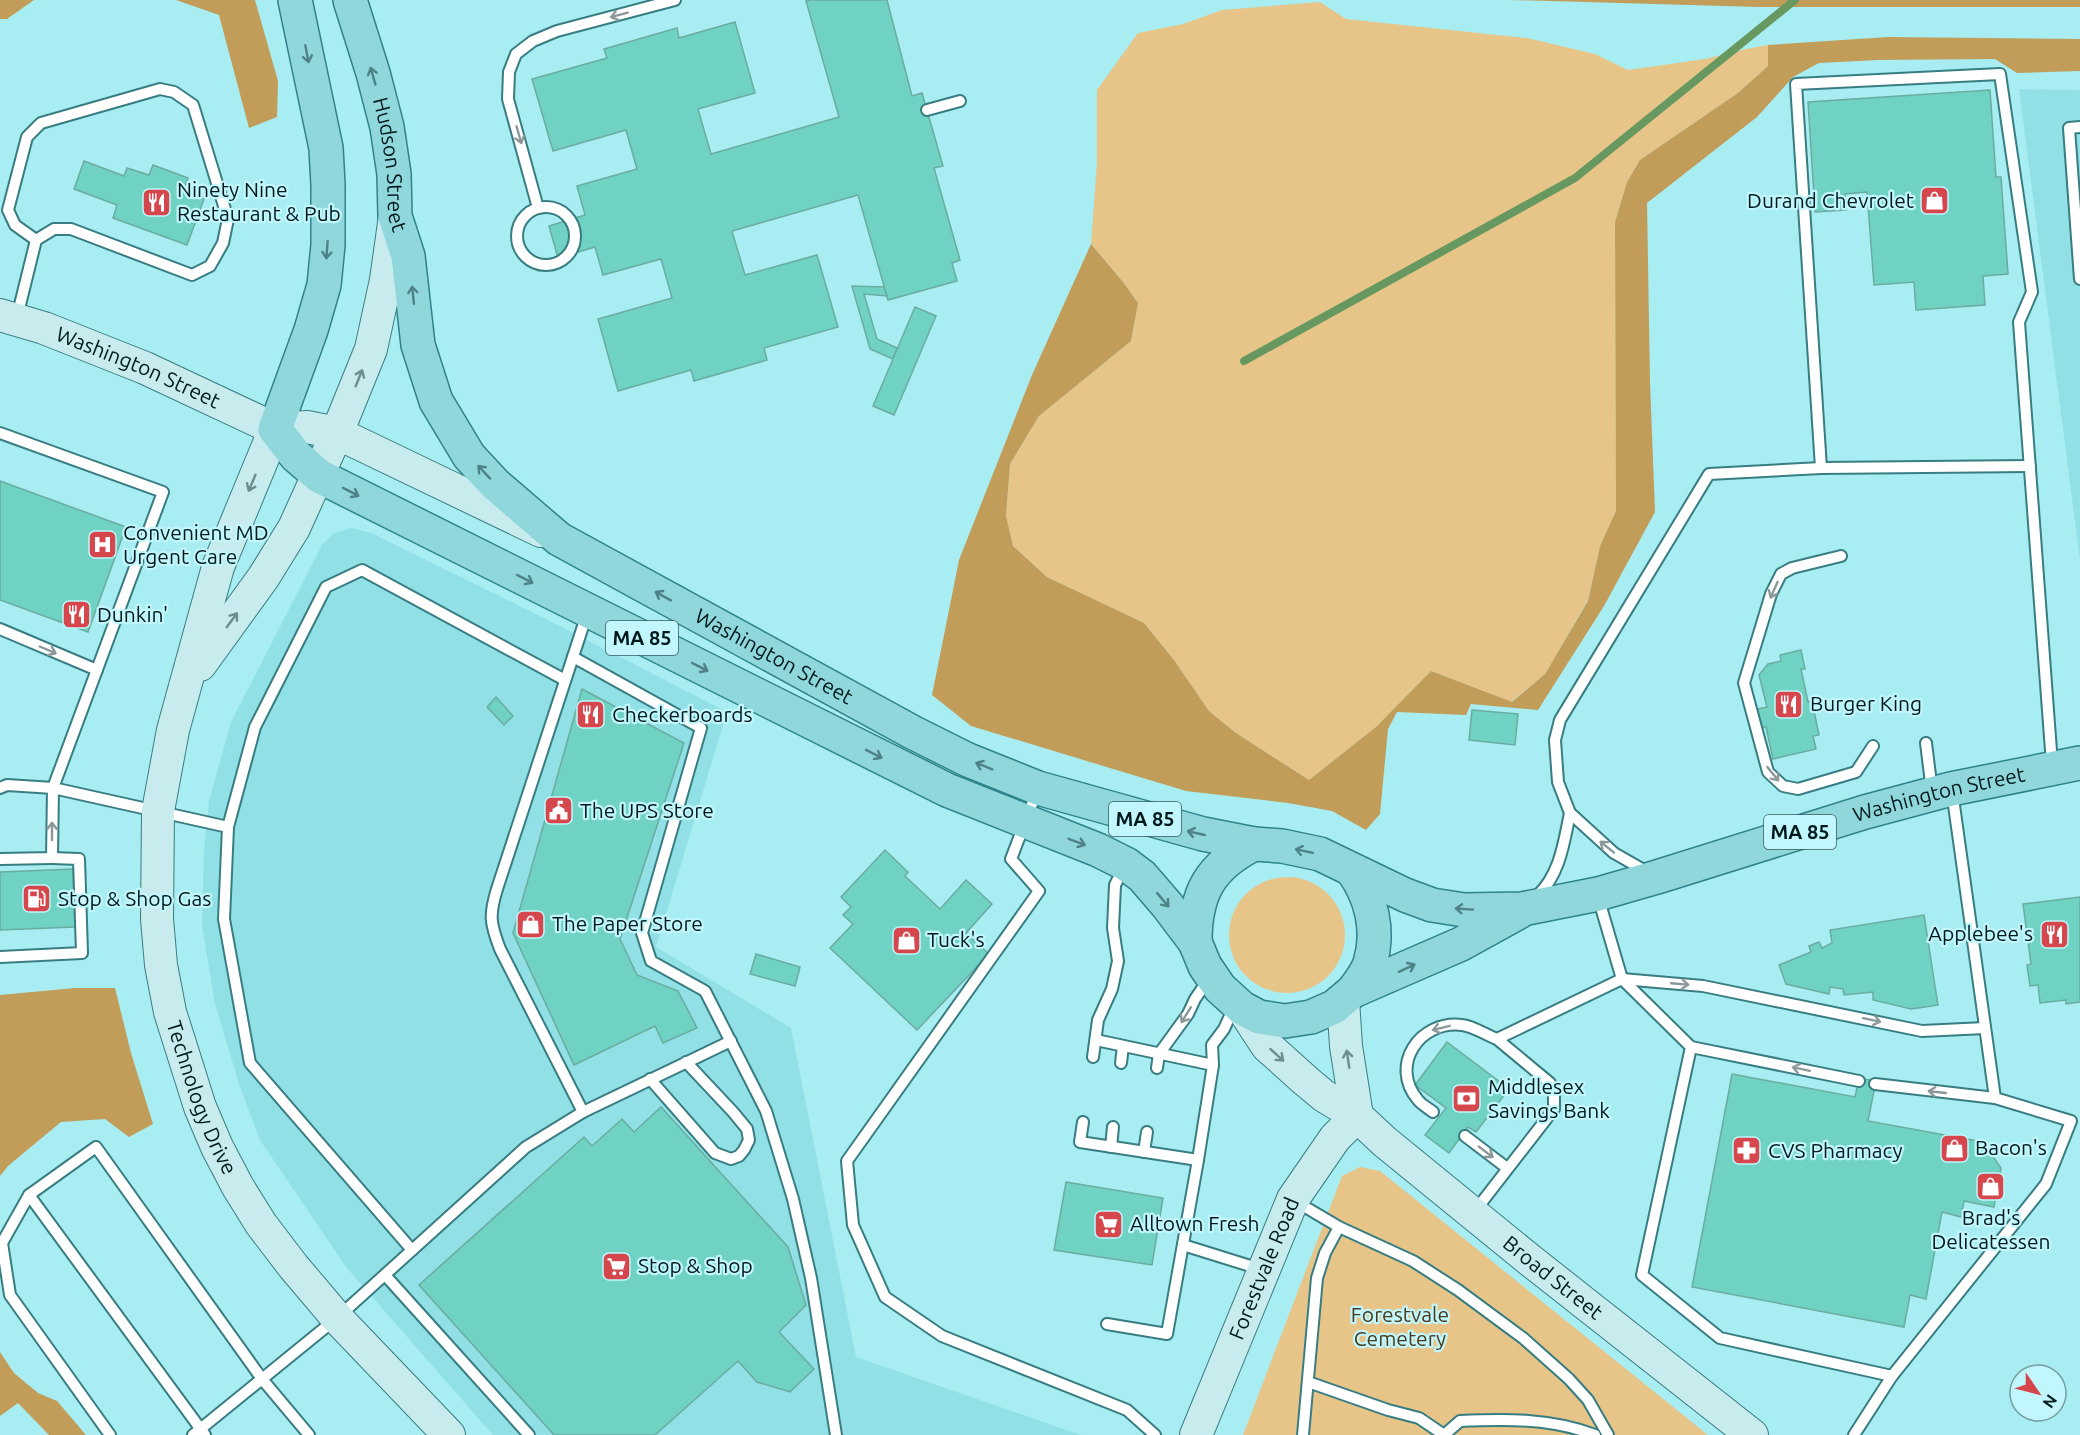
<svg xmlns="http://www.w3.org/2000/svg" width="2080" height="1435" viewBox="0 0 2080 1435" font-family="Ubuntu,sans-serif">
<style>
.built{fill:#91e0e6}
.green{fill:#e7c589}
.forest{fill:#c19d59}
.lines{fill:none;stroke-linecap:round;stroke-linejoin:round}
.stream{stroke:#669860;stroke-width:8}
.building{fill:#6fd2c2;stroke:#6baca1;stroke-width:1.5}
.lane-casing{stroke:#387d82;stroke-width:14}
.secondary-casing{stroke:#387d82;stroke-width:34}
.primary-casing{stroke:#2e8389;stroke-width:36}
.lane{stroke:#fff;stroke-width:10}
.secondary{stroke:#c8ebed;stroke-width:32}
.primary{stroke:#90d7dc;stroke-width:33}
.oneway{stroke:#8c9899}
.oneway2{stroke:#4f8286}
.oneway3{stroke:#6e8d8f}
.labels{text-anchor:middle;stroke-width:4.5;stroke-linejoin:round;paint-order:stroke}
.shield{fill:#c1f7fc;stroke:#3a5c5f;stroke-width:1.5}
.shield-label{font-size:20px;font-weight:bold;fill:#001a1c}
.street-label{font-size:21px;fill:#001a1c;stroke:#c1f7fc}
.poi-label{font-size:21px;fill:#001a1c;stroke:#c1f7fc;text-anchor:start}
.park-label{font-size:21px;fill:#4a3a1b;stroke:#c1f7fc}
</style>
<rect width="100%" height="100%" fill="#a8edf2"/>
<g class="built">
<polygon points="2019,89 2080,90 2080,560"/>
<polygon points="351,528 371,533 550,621 727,712 656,947 791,1028 856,1357 1081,1435 493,1435 346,1267 260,1140 240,1087 215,1004 202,925 204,851 209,801 231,722 322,545 333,534"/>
</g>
<g class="green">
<polygon points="1320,2 1346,19 1527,38 1595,54 1628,70 1705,59 1746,49 1768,45 1768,66 1738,93 1640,160 1627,182 1615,222 1616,511 1600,546 1588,600 1545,674 1511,702 1431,671 1376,727 1309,780 1236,733 1209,711 1174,660 1144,623 1047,577 1013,546 1006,517 1010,464 1039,416 1131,341 1138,303 1123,282 1091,244 1097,162 1097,90 1138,33 1183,24 1222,10"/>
<circle cx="1287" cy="935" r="58"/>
<polygon points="1360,1167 1380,1171 1708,1435 1243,1435 1342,1176"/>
</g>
<g class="forest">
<polygon points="0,0 34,0 7,19 0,19"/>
<polygon points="176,0 255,0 278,81 277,117 249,128 219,15"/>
<polygon points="1511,0 2080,0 2080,7 1759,7"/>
<polygon points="1888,37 2080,39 2080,71 2017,73 1995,59 1878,60 1819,63 1793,77 1757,117 1647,203 1650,382 1655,512 1604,606 1538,710 1471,704 1466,715 1397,712 1388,729 1380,814 1366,830 1332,811 1288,803 1186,791 971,726 932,695 959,560 1032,375 1091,244 1123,282 1138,303 1131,341 1039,416 1010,464 1006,516 1013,546 1047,577 1144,623 1174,660 1209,711 1236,733 1309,780 1376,727 1431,671 1512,702 1545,674 1588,601 1600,546 1616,511 1615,222 1627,182 1640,160 1738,93 1768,66 1768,45"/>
<polygon points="75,988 115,988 131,1053 153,1124 129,1137 105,1119 61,1122 8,1166 0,1176 0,995"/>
<polygon points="0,1352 14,1373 38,1393 57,1401 86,1435 49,1435 18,1403 0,1416"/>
</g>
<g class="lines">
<polyline class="stream" points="1244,361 1575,178 1795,0"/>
</g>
<g class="building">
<polygon points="810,0 887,0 912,96 922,93 943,166 934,168 960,260 952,263 957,281 888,300 858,195 732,231 745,275 817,255 838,327 764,348 767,360 694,381 691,370 618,391 598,319 672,298 661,259 603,275 595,247 558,258 549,226 585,215 577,186 637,169 626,130 553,151 532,79 607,58 604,49 677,28 679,38 735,22 755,93 698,109 711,154 839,117 806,1"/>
<polygon points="1990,90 1996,177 2001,177 2008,274 1983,276 1985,305 1916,310 1914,282 1874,285 1867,192 1845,194 1846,210 1815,212 1808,102"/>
<polygon points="84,161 124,176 127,168 149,175 153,165 188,178 183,191 204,199 187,245 113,218 117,205 74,189"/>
<polygon points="852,286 884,287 887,296 864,294 877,339 897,348 893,359 870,349"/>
<polygon points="915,307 936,316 894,415 873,406"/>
<polygon points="0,481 126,527 88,632 0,600"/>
<polygon points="1801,650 1805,669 1801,669 1808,702 1812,701 1819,735 1813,736 1816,749 1773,759 1766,727 1762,728 1757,709 1767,707 1759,675 1768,664 1781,661 1780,655"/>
<polygon points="582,689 684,743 620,939 637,975 678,991 697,1028 663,1043 655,1026 574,1065 513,933"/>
<polygon points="496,697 513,716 504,725 487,707"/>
<polygon points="1472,710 1518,714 1515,745 1469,740"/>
<polygon points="885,850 908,872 905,876 940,909 966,880 992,904 966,933 989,954 917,1030 830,948 853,924 843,915 851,907 841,897"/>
<polygon points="73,869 75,927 0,930 0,872"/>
<polygon points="2080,897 2080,1002 2066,1004 2066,1000 2040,1003 2038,985 2030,986 2027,965 2031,964 2023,904"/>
<polygon points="1924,915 1938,1005 1911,1009 1873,1000 1873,992 1844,995 1843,989 1830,987 1829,994 1786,984 1779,965 1811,952 1809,946 1819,942 1822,948 1832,943 1830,930"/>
<polygon points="756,954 800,967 795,986 750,974"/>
<polygon points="1447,1042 1509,1089 1476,1132 1468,1127 1449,1153 1425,1135 1446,1108 1415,1085"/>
<polygon points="1732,1074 1855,1097 1859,1078 1876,1081 1868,1121 1983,1142 2001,1168 1994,1207 1964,1201 1961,1217 1942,1212 1926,1299 1910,1295 1904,1327 1692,1287"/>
<polygon points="661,1107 788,1247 806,1305 779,1332 814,1369 790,1392 757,1382 738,1361 655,1435 554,1435 419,1285 584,1137 592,1146 622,1119 634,1132"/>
<polygon points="1066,1182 1163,1198 1152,1265 1054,1250"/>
</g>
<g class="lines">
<defs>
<g id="lane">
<polyline points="927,110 960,101"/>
<polyline points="2080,127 2069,128 2080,279"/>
<circle cx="546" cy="236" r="29"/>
<polyline points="538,208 508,99 509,72 516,54 533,41 557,31 675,0"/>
<polyline points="17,317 36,240 15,225 8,210 27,137 41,123 160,89 174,92 193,105 228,219 223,243 210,266 192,275 71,229 54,229 36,240"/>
<polyline points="0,433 163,492 53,788 228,827"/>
<polyline points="1821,468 1796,84 2000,74 2032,292 2019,322 2052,764"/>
<polyline points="1841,556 1792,568 1781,574 1771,594 1744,683 1768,772 1783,786 1798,789 1856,772 1873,746"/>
<polyline points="0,629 97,670"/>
<polyline points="573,657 701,728 642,933 651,961 705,991 766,1111 793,1199 811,1278 836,1435"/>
<polyline points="1926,743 1932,791"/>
<polyline points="0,788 7,785 53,788 52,858 0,859"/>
<polyline points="1037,791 1011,859 1039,891 847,1161 853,1225 885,1297 942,1336 1127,1410 1155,1435"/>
<polyline points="1570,813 1558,782 1555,740 1560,720 1709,474 1821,468 2030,466"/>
<path d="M 1537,896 C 1560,875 1564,842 1570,813 L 1614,853 L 1649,873"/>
<polyline points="1598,897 1622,979 1691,1047 1642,1275 1720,1338 1892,1376"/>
<polyline points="0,957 82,953 79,859 52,858"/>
<polyline points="1096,1040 1213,1065"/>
<polyline points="1691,1047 1859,1081"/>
<polyline points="1093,1057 1098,1020 1112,989 1118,961 1113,928 1115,885 1124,867"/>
<polyline points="1121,1063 1123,1046"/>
<polyline points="1157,1068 1159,1054 1188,1014 1195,999 1208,980"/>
<polyline points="650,1079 715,1153 731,1159 739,1156 744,1150 749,1140 747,1129 733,1112 686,1062"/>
<polyline points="1875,1084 1995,1098"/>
<polyline points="583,1112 731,1041"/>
<path d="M 1433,1112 C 1428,1108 1422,1105 1418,1100 C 1389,1066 1419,1020 1462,1025 C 1473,1026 1486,1035 1497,1039"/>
<polyline points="1083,1122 1080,1142 1198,1160 1213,1065 1212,1045 1224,1029 1235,1005"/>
<polyline points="1465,1136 1507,1168"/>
<polyline points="1111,1147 1113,1127"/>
<polyline points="1144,1152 1147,1132"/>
<polyline points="29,1195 205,1435"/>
<polyline points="1295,1201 1339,1227 1325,1253 1317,1278 1303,1435"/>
<polyline points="1475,1211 1554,1109 1554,1095 1550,1083 1497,1039 1622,979 1703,986 1922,1031 1985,1028"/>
<polyline points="1339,1227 1413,1261 1458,1290 1523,1338 1569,1379 1588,1400 1608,1435"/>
<polyline points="1183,1245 1260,1269"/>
<polyline points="412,1250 250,1063 224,919 228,827 255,727 326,587 362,570 565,680"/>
<polyline points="385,1275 529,1435"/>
<polyline points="1107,1324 1167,1334 1198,1160"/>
<polyline points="1308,1382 1388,1410 1419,1418 1444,1435"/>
<polyline points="110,1435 10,1295 2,1243 29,1195 96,1147 262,1379 309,1435"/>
<path d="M 193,1435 L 337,1318 L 526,1147 L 583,1112 L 500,949 C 490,923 489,915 497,889 L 587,614"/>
<path d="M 1444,1435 L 1460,1421 C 1505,1419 1552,1418 1595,1435"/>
<polyline points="1854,1435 1892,1376 2046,1184 2071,1121 1995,1098 1952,791"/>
</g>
<g id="secondary">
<path id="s1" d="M 0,315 L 44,328 L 145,368 L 275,429 L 307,427 L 337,433 L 541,531"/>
<path id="s2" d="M 275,429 L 218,567 L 173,730 L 158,811 L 157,919 L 161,965 L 170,1012 L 200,1107 L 217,1147 L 238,1187 L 261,1224 L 293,1266 L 337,1318 L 449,1435"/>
<polyline points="200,665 263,578 294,528 337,433 371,349 386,280 395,216"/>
<polyline points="1343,1000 1346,1046 1357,1116"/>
<path id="s3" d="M 1242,1008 L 1267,1046 L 1306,1081 L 1324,1096 L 1357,1116 L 1385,1142 L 1531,1261 L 1752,1435"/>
<path id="s4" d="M 1196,1435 L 1293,1199 L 1335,1138 L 1357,1116"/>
</g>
<g id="primary">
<polyline points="295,0 326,148 328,185 328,245 324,285 311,330 275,429 296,456 319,476 947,790 1098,850 1126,864 1142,876 1167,905 1195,942 1205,966 1220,988 1242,1008 1259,1017 1285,1021 1311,1017 1334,1007 1353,991 1461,944 1519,912"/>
<path id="s5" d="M 350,0 L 373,73 L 387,127 L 394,174 L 395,216 L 408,256 L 418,345 L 436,401 L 469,456 L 495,484 L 559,539 L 912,732 L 968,760 L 1038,788 L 1203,834 L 1254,844 L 1282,846 L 1320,854 L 1405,895 L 1432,905 L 1464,910 L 1522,909 L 1598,894 L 1657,877 L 1865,812 L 1951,789 L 2080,763"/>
<path d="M 1352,870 C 1371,896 1380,930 1370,963 C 1367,973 1359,983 1353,991"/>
<path d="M 1195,942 C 1195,893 1210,866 1254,844"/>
</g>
</defs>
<use href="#lane" class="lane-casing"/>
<use href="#secondary" class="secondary-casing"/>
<use href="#primary" class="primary-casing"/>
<use href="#lane" class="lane"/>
<use href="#secondary" class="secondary"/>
<use href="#primary" class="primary"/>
</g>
<defs><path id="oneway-shaft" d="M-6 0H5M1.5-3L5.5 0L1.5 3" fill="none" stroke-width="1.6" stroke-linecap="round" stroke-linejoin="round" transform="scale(1.5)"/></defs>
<g class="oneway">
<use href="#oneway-shaft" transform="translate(619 15) rotate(165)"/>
<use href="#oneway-shaft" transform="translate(519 135) rotate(74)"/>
<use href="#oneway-shaft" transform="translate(1774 590) rotate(114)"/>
<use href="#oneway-shaft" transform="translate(48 650) rotate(23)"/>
<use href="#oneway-shaft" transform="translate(1773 774) rotate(51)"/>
<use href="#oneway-shaft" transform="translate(52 831) rotate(-90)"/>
<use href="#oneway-shaft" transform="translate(1607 847) rotate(-141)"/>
<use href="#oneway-shaft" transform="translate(1680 984) rotate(5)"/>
<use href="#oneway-shaft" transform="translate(1186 1015) rotate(122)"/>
<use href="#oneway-shaft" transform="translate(1872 1020) rotate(12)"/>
<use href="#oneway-shaft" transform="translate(1441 1028) rotate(166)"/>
<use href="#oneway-shaft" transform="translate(1801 1069) rotate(-168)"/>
<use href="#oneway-shaft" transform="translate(1937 1092) rotate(-174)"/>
<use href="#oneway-shaft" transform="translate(1486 1152) rotate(37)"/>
</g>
<g class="oneway2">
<use href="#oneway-shaft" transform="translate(307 54) rotate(79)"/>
<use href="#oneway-shaft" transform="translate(373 76) rotate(-106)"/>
<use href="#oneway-shaft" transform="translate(327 250) rotate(94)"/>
<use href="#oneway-shaft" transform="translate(413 295) rotate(-96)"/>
<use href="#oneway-shaft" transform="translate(484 472) rotate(-133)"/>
<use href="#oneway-shaft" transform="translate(351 492) rotate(27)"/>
<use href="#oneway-shaft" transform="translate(525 579) rotate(27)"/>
<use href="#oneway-shaft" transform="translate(663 596) rotate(-151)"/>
<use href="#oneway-shaft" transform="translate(700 667) rotate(27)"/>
<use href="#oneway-shaft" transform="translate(874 754) rotate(27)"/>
<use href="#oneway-shaft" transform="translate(984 766) rotate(-158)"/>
<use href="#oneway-shaft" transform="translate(1196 833) rotate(-167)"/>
<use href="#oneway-shaft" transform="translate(1077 842) rotate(21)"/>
<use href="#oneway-shaft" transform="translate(1304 851) rotate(-168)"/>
<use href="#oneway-shaft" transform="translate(1163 900) rotate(50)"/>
<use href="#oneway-shaft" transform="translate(1464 909) rotate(-176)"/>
<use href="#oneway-shaft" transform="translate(1407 968) rotate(-25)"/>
</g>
<g class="oneway3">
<use href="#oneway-shaft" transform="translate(359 378) rotate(-68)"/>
<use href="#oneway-shaft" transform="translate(252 483) rotate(113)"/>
<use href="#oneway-shaft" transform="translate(232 620) rotate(-54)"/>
<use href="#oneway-shaft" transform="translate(1277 1055) rotate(42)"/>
<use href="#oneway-shaft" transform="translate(1348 1059) rotate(-98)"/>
</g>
<defs>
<symbol id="shop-square" viewBox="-11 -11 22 22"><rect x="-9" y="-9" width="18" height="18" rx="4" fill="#d6464d" stroke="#c1f7fc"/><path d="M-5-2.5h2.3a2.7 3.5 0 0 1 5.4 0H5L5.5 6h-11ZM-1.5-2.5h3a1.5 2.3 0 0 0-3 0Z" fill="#fff"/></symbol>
<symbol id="restaurant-square" viewBox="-11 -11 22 22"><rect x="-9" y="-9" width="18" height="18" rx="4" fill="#d6464d" stroke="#c1f7fc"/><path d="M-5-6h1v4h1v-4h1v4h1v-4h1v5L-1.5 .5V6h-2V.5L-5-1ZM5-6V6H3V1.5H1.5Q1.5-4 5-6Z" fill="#fff"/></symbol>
<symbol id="hospital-square" viewBox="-11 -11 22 22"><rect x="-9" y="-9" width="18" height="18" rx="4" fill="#d6464d" stroke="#c1f7fc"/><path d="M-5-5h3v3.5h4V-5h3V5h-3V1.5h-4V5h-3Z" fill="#fff"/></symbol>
<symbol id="civic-square" viewBox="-11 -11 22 22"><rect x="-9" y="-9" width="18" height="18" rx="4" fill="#d6464d" stroke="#c1f7fc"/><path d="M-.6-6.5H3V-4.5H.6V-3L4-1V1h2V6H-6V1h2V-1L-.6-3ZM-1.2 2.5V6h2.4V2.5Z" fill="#fff"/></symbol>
<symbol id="fuel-square" viewBox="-11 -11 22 22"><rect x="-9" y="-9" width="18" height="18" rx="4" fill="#d6464d" stroke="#c1f7fc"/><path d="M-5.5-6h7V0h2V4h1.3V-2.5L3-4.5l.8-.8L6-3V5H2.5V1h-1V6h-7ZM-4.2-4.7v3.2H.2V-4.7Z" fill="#fff"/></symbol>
<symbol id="bank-square" viewBox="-11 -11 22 22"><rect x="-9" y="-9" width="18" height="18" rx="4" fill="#d6464d" stroke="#c1f7fc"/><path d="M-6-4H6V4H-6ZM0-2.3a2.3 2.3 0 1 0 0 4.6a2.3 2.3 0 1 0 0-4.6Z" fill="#fff"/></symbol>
<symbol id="pharmacy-square" viewBox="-11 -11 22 22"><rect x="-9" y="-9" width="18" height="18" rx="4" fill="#d6464d" stroke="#c1f7fc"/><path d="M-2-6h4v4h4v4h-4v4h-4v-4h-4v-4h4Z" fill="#fff"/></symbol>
<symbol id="supermarket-square" viewBox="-11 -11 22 22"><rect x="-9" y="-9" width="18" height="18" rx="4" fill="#d6464d" stroke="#c1f7fc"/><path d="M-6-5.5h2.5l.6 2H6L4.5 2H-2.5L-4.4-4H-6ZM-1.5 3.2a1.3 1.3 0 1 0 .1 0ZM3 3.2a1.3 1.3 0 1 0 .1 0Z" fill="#fff"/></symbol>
</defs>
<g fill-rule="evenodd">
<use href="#shop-square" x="1918" y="184" width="33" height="33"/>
<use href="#restaurant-square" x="140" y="186" width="33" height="33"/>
<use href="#hospital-square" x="86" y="528" width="33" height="33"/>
<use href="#restaurant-square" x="60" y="598" width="33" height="33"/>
<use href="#restaurant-square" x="1772" y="688" width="33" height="33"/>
<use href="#restaurant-square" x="574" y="698" width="33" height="33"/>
<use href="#civic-square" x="542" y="794" width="33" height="33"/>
<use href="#fuel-square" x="20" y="882" width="33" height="33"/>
<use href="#shop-square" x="514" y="908" width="33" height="33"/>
<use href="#restaurant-square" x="2038" y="918" width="33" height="33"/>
<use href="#shop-square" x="890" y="924" width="33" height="33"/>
<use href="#bank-square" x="1450" y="1082" width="33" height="33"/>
<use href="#shop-square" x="1938" y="1132" width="33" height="33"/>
<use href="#pharmacy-square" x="1730" y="1134" width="33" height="33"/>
<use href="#shop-square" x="1974" y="1170" width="33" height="33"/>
<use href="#supermarket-square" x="1092" y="1208" width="33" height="33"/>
<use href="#supermarket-square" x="600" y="1250" width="33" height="33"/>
</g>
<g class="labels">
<g class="shield">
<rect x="606" y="621" width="72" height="34" rx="4.5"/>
<rect x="1109" y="802" width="72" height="34" rx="4.5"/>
<rect x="1764" y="815" width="72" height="34" rx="4.5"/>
</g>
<g class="shield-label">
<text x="642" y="645">MA 85</text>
<text x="1145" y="826">MA 85</text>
<text x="1800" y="839">MA 85</text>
</g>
<g class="street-label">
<text dy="7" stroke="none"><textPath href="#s5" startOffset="170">Hudson Street</textPath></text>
<text dy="7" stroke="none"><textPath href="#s1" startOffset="148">Washington Street</textPath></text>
<text dy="7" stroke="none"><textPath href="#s5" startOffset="844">Washington Street</textPath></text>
<text dy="7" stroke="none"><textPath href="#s5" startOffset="2076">Washington Street</textPath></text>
<text dy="7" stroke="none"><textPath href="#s2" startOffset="694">Technology Drive</textPath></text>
<text dy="7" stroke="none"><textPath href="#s4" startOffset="180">Forestvale Road</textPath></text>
<text dy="7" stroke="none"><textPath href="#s3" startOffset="414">Broad Street</textPath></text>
</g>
<g class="poi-label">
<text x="177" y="197">Ninety Nine<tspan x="177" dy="24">Restaurant &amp; Pub</tspan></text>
<text x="1914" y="208" text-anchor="end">Durand Chevrolet</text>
<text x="123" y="540">Convenient MD<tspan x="123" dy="24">Urgent Care</tspan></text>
<text x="97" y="622">Dunkin'</text>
<text x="1810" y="711">Burger King</text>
<text x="612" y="722">Checkerboards</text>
<text x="580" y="818">The UPS Store</text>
<text x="58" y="906">Stop &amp; Shop Gas</text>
<text x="552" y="931">The Paper Store</text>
<text x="2033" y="941" text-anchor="end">Applebee's</text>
<text x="927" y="947">Tuck's</text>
<text x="1488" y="1094">Middlesex<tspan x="1488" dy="24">Savings Bank</tspan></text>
<text x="1975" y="1155">Bacon's</text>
<text x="1768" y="1158">CVS Pharmacy</text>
<text x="1991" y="1225" text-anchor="middle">Brad's<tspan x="1991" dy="24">Delicatessen</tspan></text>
<text x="1130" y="1231">Alltown Fresh</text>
<text x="638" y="1273">Stop &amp; Shop</text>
</g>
<g class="park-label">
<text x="1400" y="1322">Forestvale<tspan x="1400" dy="24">Cemetery</tspan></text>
</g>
</g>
<g transform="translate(2038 1393) rotate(125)"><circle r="28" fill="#c1f7fc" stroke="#749fa2" stroke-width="1.5"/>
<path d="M0-4.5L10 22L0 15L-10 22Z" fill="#d6464d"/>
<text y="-9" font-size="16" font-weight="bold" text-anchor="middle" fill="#001a1c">N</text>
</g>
</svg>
